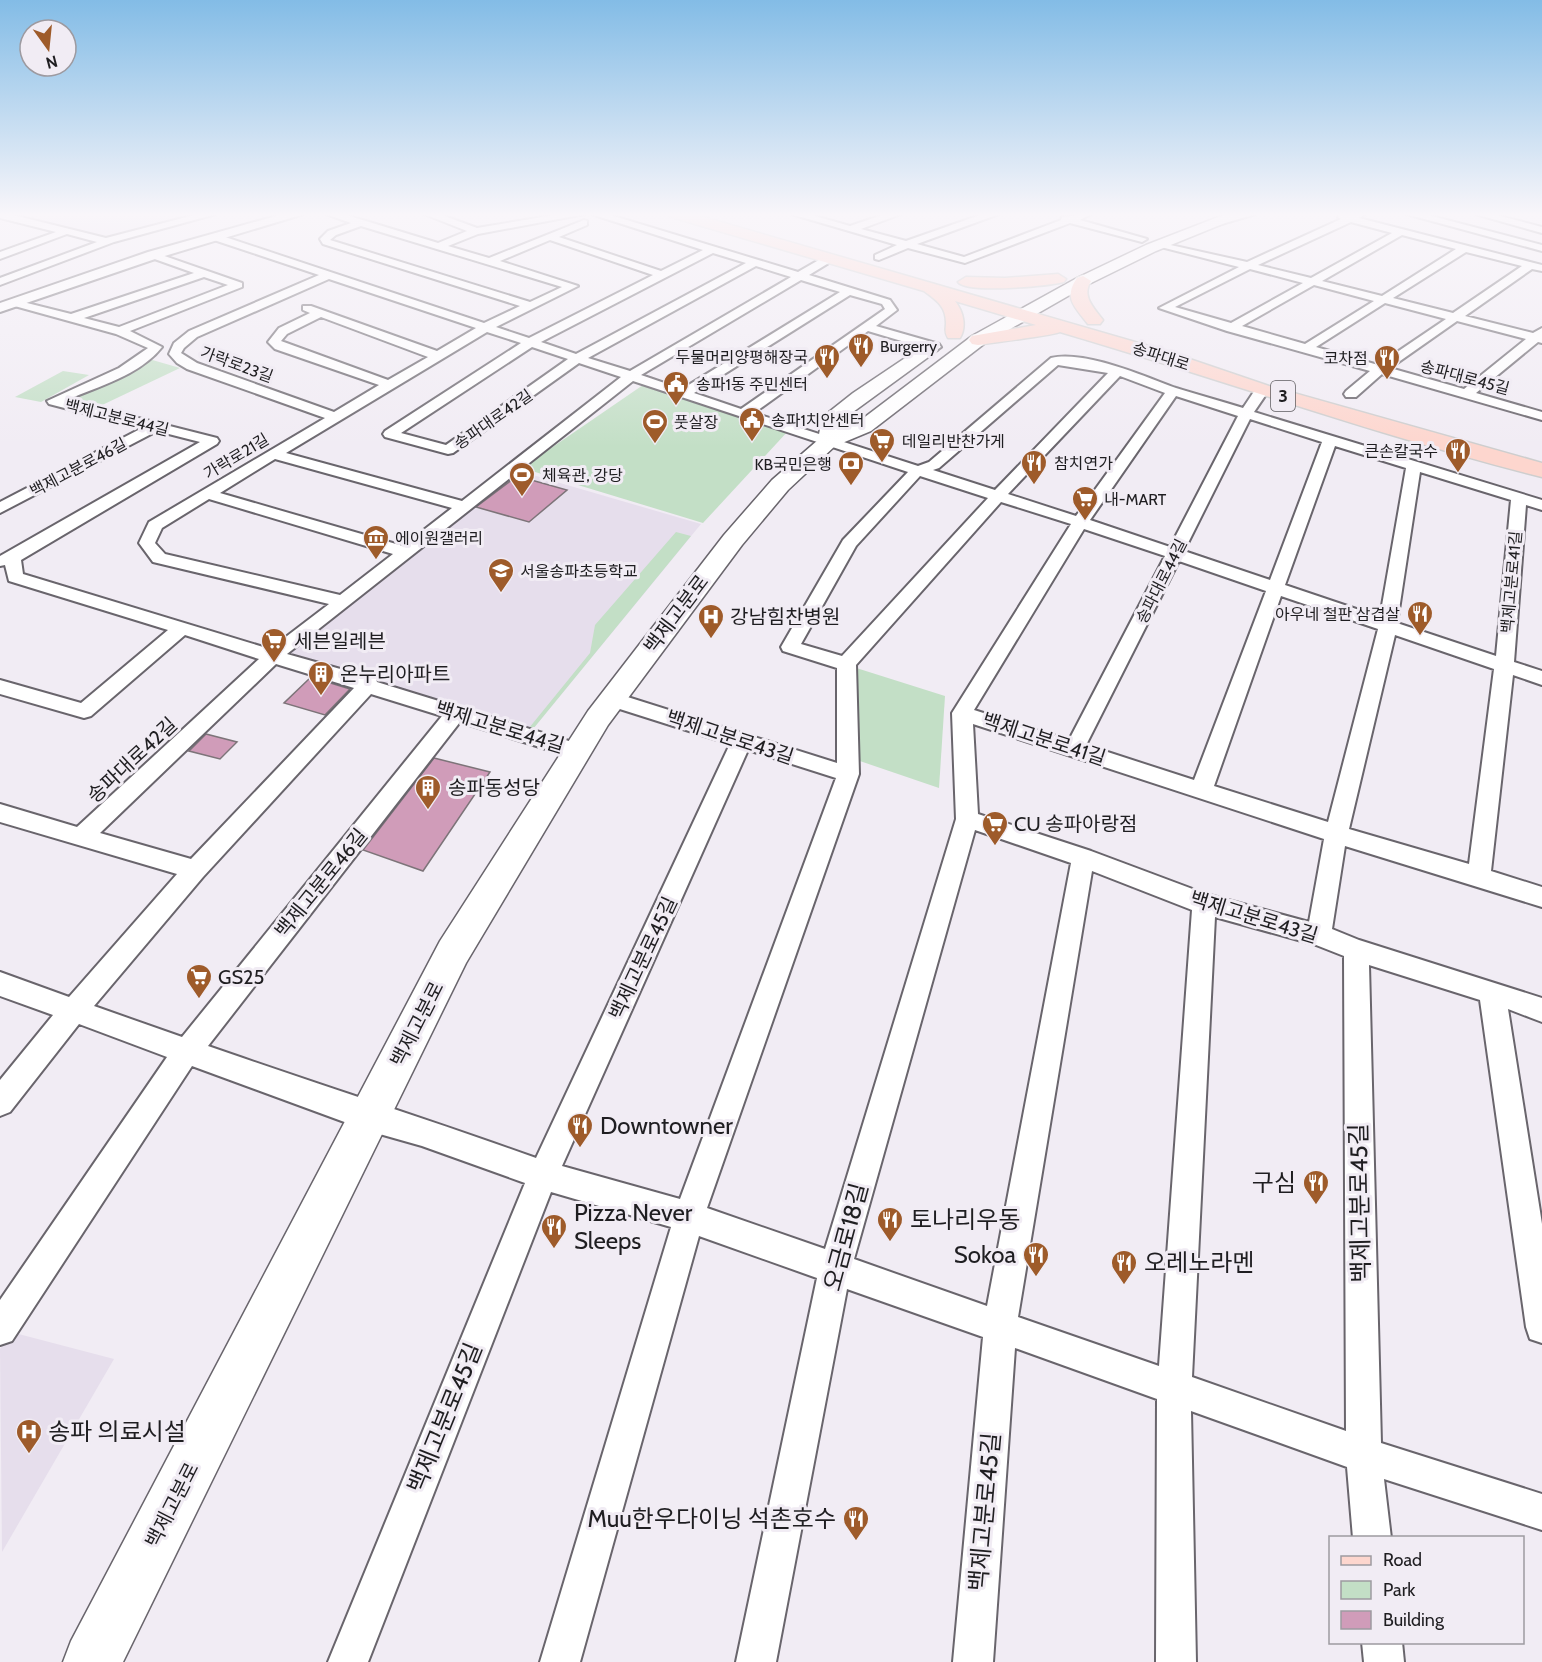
<svg xmlns="http://www.w3.org/2000/svg" width="1542" height="1662" viewBox="0 0 1542 1662" font-family="Cabin,'Noto Sans KR',sans-serif">
<style>
.built{fill:#e6deec}
.green{fill:#c3dfc6}
.building{fill:#d09cb9;stroke:#7d7479;stroke-width:1.5}
.lines{fill:none;stroke-linecap:round;stroke-linejoin:round}
.minor-casing{stroke:#69656c;stroke-width:4}
.tertiary-casing{stroke:#69656c;stroke-width:4}
.secondary-casing{stroke:#69656c;stroke-width:3}
.primary-casing{stroke:#cecece;stroke-width:3}
.minor{fill:#fff;fill-rule:evenodd}
.tertiary{fill:#fff;fill-rule:evenodd}
.secondary{fill:#fff;fill-rule:evenodd}
.primary{fill:#fdd6ce;fill-rule:evenodd}
.labels{text-anchor:middle;stroke-width:6;stroke-linejoin:round;paint-order:stroke}
.far-poi-label{font-size:16px;fill:#1f1e21;stroke:#f1ecf4;text-anchor:start}
.far-street-label{font-size:16px;fill:#1f1e21;stroke:#f1ecf4}
.shield{fill:#f1ecf4;stroke:#5e5c60;stroke-width:1.5}
.shield-label{font-size:18px;font-weight:bold;fill:#1f1e21}
.street-label{font-size:20px;fill:#1f1e21;stroke:#f1ecf4}
.poi-label{font-size:20px;fill:#1f1e21;stroke:#f1ecf4;text-anchor:start}
.near-poi-label{font-size:24px;fill:#1f1e21;stroke:#f1ecf4;text-anchor:start}
.near-street-label{font-size:24px;fill:#1f1e21;stroke:#f1ecf4}
</style>
<rect width="100%" height="100%" fill="#f1ecf4"/>
<g class="built">
<polygon points="2,214 206,214 108,240"/>
<polygon points="519,471 701,524 533,729 282,652"/>
<polygon points="11,1332 114,1359 2,1552 0,1349"/>
</g>
<g class="green">
<polygon points="149,359 180,368 98,407 63,399"/>
<polygon points="63,371 89,375 41,402 15,397"/>
<polygon points="643,385 789,430 703,523 522,468"/>
<polygon points="676,532 691,536 533,729 529,728 590,653 595,625"/>
<polygon points="850,666 945,696 939,788 851,758"/>
</g>
<g class="building">
<polygon points="517,476 567,490 529,522 476,507"/>
<polygon points="311,677 350,689 325,715 284,703"/>
<polygon points="206,734 237,742 220,759 189,751"/>
<polygon points="434,758 490,772 423,871 363,850"/>
</g>
<g class="lines">
<defs>
<g id="minor">
<polygon points="0,214 9,214 106,238 198,214 216,214 114,242 0,285 0,278 97,242 67,234 0,259 0,252 56,232 0,218"/>
<path d="M 326,214 L 343,214 L 438,243 L 467,231 L 424,214 L 439,214 L 477,228 L 560,214 L 585,214 L 478,234 L 448,246 L 489,258 L 584,220 L 587,221 L 587,225 L 559,237 L 661,271 L 703,250 L 591,214 L 607,214 L 798,272 L 824,257 L 832,257 L 832,261 L 809,275 L 890,300 L 897,310 L 876,326 L 939,344 L 941,347 L 935,351 L 868,331 L 754,413 L 918,466 L 929,462 L 1051,358 C 1085,350 1143,376 1176,388 C 1198,395 1221,401 1243,408 L 1257,387 L 1267,387 L 1269,390 L 1254,412 L 1542,500 L 1542,510 L 1526,505 L 1514,662 L 1542,671 L 1542,685 L 1513,675 L 1491,871 L 1542,887 L 1542,907 L 1345,846 L 1332,929 L 1359,940 L 1542,998 L 1542,1022 L 1508,1009 L 1542,1224 L 1542,1343 L 1530,1339 L 1526,1327 L 1480,1000 L 1369,965 L 1381,1443 L 1542,1494 L 1542,1530 L 1384,1479 L 1391,1538 L 1353,1538 L 1347,1467 L 1191,1411 L 1196,1662 L 1156,1662 L 1157,1399 L 1015,1348 L 993,1662 L 953,1662 L 983,1337 L 847,1289 L 776,1662 L 736,1662 L 817,1278 L 699,1236 L 580,1662 L 540,1662 L 671,1227 L 551,1192 L 368,1662 L 328,1662 L 525,1183 L 422,1146 L 369,1131 L 192,1066 L 12,1341 L 0,1345 L 0,1300 L 167,1057 L 79,1024 L 10,1112 L 0,1116 L 0,1080 L 53,1015 L 0,996 L 0,972 L 69,997 L 177,874 L 0,822 L 0,804 L 77,827 L 259,659 L 185,635 L 91,716 L 84,718 L 0,694 L 0,680 L 81,703 L 168,630 L 9,581 L 5,565 L 0,566 L 0,556 L 200,442 L 157,431 L 0,513 L 0,502 L 142,428 L 49,404 L 47,401 L 119,368 L 148,348 L 116,334 L 11,305 L 9,303 L 15,300 L 71,314 L 194,273 L 149,257 L 148,255 L 153,252 L 242,283 L 242,287 L 130,331 L 162,347 C 140,375 99,386 67,400 L 217,438 L 219,441 L 217,444 L 21,560 L 23,574 L 270,649 L 329,604 L 153,562 L 139,543 L 149,522 L 325,418 L 187,369 L 177,363 L 169,354 L 174,343 L 189,331 L 319,275 L 211,239 L 211,235 L 219,235 L 484,323 L 520,306 L 323,244 L 320,239 L 328,231 L 351,223 ZM 361,226 L 562,287 L 530,302 L 330,240 L 336,235 ZM 550,240 L 653,275 L 529,338 L 496,327 L 578,286 L 500,261 ZM 713,253 L 746,263 L 576,354 L 541,342 ZM 756,266 L 791,277 L 630,371 L 588,358 ZM 204,277 L 228,285 L 119,327 L 84,318 ZM 329,279 L 476,328 L 437,351 L 311,306 L 303,306 L 303,310 L 310,313 L 279,328 L 268,342 L 275,349 L 379,385 L 334,412 L 197,363 L 181,353 L 184,348 L 197,337 ZM 801,280 L 840,292 L 682,389 L 641,375 ZM 850,295 L 882,304 L 885,309 L 741,409 L 694,393 ZM 321,317 L 428,357 L 388,380 L 281,341 L 287,334 ZM 487,332 L 521,343 L 385,431 L 383,434 L 385,437 L 448,454 L 453,453 L 579,363 L 621,377 L 462,501 L 286,453 ZM 532,347 L 568,359 L 446,445 L 401,433 ZM 1058,365 L 1108,373 L 995,490 L 933,470 L 939,468 ZM 1120,376 L 1165,393 L 1076,516 L 1008,494 ZM 633,381 L 908,472 L 843,540 L 781,647 L 783,651 L 837,668 L 837,763 L 618,694 L 611,692 L 604,694 L 601,699 L 604,704 L 730,744 L 536,1158 C 427,1119 317,1084 208,1046 L 460,722 L 578,759 L 585,756 L 588,751 L 585,746 L 377,682 L 376,679 L 287,654 ZM 1176,396 L 1238,416 L 1170,547 L 1090,520 ZM 1250,419 L 1322,442 L 1270,580 L 1184,551 ZM 1335,446 L 1406,468 L 1380,617 L 1285,585 ZM 275,459 L 452,508 L 403,546 L 220,493 ZM 1420,472 L 1511,500 L 1496,656 L 1397,623 ZM 920,476 L 988,498 L 842,656 L 801,644 L 856,546 ZM 209,499 L 393,554 L 340,595 L 165,554 L 155,543 L 162,528 ZM 1001,502 L 1071,524 L 952,713 L 956,819 L 825,1249 L 707,1208 L 859,774 L 856,665 ZM 1084,529 L 1165,556 L 1069,740 L 974,710 ZM 1179,561 L 1266,591 L 1194,780 L 1086,745 ZM 1281,596 L 1378,629 L 1328,822 L 1214,786 ZM 1395,635 L 1494,669 L 1469,864 L 1349,829 ZM 276,664 L 354,688 L 191,859 L 100,833 ZM 371,694 L 442,716 L 182,1037 L 94,1006 L 203,877 ZM 973,724 L 1324,839 L 1309,922 L 1206,894 L 1091,851 L 978,814 ZM 748,750 L 836,778 L 680,1199 L 562,1166 ZM 975,830 L 1071,863 L 987,1306 L 854,1259 ZM 1092,871 L 1192,910 L 1159,1366 L 1018,1317 ZM 1215,917 L 1316,945 L 1344,956 L 1346,1431 L 1192,1377 Z"/>
<polygon points="791,214 808,214 850,226 885,214 901,214 861,229 906,241 983,214 999,214 917,244 964,257 1061,220 1062,217 1091,214 1080,220 1147,239 1142,242 1070,223 965,263 908,248 879,260 875,259 875,255 897,245"/>
<polygon points="1238,214 1256,214 1211,227 1206,224"/>
<path d="M 1365,214 L 1359,218 L 1542,265 L 1542,271 L 1532,269 L 1465,316 L 1533,333 L 1542,328 L 1542,343 L 1538,342 L 1476,393 L 1542,412 L 1542,420 L 1382,374 L 1356,397 L 1346,397 L 1344,394 L 1346,391 L 1370,371 L 1227,331 L 1159,308 L 1239,267 L 1157,246 L 1157,242 L 1247,262 L 1341,219 L 1338,217 L 1340,215 ZM 1351,222 L 1392,233 L 1311,278 L 1258,265 ZM 1402,235 L 1456,249 L 1382,296 L 1322,281 ZM 1466,252 L 1522,266 L 1453,313 L 1393,298 ZM 1250,269 L 1303,283 L 1231,323 L 1175,307 ZM 1314,285 L 1374,301 L 1305,344 L 1242,326 ZM 1385,303 L 1446,319 L 1378,365 L 1316,347 ZM 1457,321 L 1526,339 L 1464,389 L 1390,368 Z"/>
<polygon points="1406,214 1424,214 1542,245 1542,251"/>
<polygon points="1475,214 1493,214 1542,227 1542,233"/>
<polygon points="1362,1642 1402,1642 1404,1662 1364,1662"/>
</g>
<polygon id="tertiary" points="283,214 304,214 158,258 0,312 0,303 148,252"/>
<polygon id="secondary" points="1226,214 1247,214 1156,251 1089,284 984,344 871,431 835,446 788,490 742,545 608,725 466,963 123,1662 63,1662 71,1641 440,941 588,711 724,535 772,480 818,440 821,423 829,412 853,393 923,346 935,346 938,350 853,412 841,424 840,430 857,423 972,336 1077,278 1146,245"/>
<g id="primary">
<path d="M 669,214 L 693,214 L 1166,351 L 1269,386 L 1542,463 L 1542,477 C 1379,436 1221,379 1060,332 C 1055,335 990,343 978,345 L 972,344 L 969,340 L 972,336 L 1036,325 L 955,301 C 963,311 967,326 960,338 L 948,338 C 944,332 946,329 946,323 C 946,306 936,300 924,291 L 671,217 Z"/>
<path d="M 1058,274 L 1066,279 L 1064,282 C 1047,286 967,294 958,282 L 966,277 L 1005,278 Z"/>
<path d="M 1083,276 L 1091,281 C 1081,296 1094,308 1103,320 L 1100,324 L 1088,324 C 1075,307 1063,298 1077,278 Z"/>
</g>
</defs>
<use href="#minor" class="minor-casing"/>
<use href="#tertiary" class="tertiary-casing"/>
<use href="#secondary" class="secondary-casing"/>
<use href="#primary" class="primary-casing"/>
<use href="#minor" class="minor"/>
<use href="#tertiary" class="tertiary"/>
<use href="#secondary" class="secondary"/>
<use href="#primary" class="primary"/>
</g>
<linearGradient id="sky" x2="0" y2="1"><stop stop-color="#83bce6"/><stop offset="0.48" stop-color="#f9f6fa"/><stop offset="1" stop-color="#f9f6fa" stop-opacity="0"/></linearGradient>
<rect width="1542" height="447" fill="url(#sky)"/>
<defs>
<symbol id="restaurant-pin" viewBox="-11 -11 22 30"><path d="M0 17L-7.5 6A9.5 9.5 0 1 1 7.5 6Z" fill="#9e5b2a" stroke="#f1ecf4"/><path d="M-5-6h1v4h1v-4h1v4h1v-4h1v5L-1.5 .5V6h-2V.5L-5-1ZM5-6V6H3V1.5H1.5Q1.5-4 5-6Z" fill="#fff"/></symbol>
<symbol id="civic-pin" viewBox="-11 -11 22 30"><path d="M0 17L-7.5 6A9.5 9.5 0 1 1 7.5 6Z" fill="#9e5b2a" stroke="#f1ecf4"/><path d="M-.6-6.5H3V-4.5H.6V-3L4-1V1h2V6H-6V1h2V-1L-.6-3ZM-1.2 2.5V6h2.4V2.5Z" fill="#fff"/></symbol>
<symbol id="stadium-pin" viewBox="-11 -11 22 30"><path d="M0 17L-7.5 6A9.5 9.5 0 1 1 7.5 6Z" fill="#9e5b2a" stroke="#f1ecf4"/><path d="M0-5a6.5 5 0 1 0 0 10a6.5 5 0 1 0 0-10ZM-3.5-1.8h7v3.6h-7Z" fill="#fff"/></symbol>
<symbol id="supermarket-pin" viewBox="-11 -11 22 30"><path d="M0 17L-7.5 6A9.5 9.5 0 1 1 7.5 6Z" fill="#9e5b2a" stroke="#f1ecf4"/><path d="M-6-5.5h2.5l.6 2H6L4.5 2H-2.5L-4.4-4H-6ZM-1.5 3.2a1.3 1.3 0 1 0 .1 0ZM3 3.2a1.3 1.3 0 1 0 .1 0Z" fill="#fff"/></symbol>
<symbol id="bank-pin" viewBox="-11 -11 22 30"><path d="M0 17L-7.5 6A9.5 9.5 0 1 1 7.5 6Z" fill="#9e5b2a" stroke="#f1ecf4"/><path d="M-6-4H6V4H-6ZM0-2.3a2.3 2.3 0 1 0 0 4.6a2.3 2.3 0 1 0 0-4.6Z" fill="#fff"/></symbol>
<symbol id="museum-pin" viewBox="-11 -11 22 30"><path d="M0 17L-7.5 6A9.5 9.5 0 1 1 7.5 6Z" fill="#9e5b2a" stroke="#f1ecf4"/><path d="M0-6L6-3V-2H-6V-3ZM-5-1h2V3h-2ZM-1-1h2V3h-2ZM3-1h2V3H3ZM-6 4H6V6H-6Z" fill="#fff"/></symbol>
<symbol id="school-pin" viewBox="-11 -11 22 30"><path d="M0 17L-7.5 6A9.5 9.5 0 1 1 7.5 6Z" fill="#9e5b2a" stroke="#f1ecf4"/><path d="M0-5L7-2L0 1L-7-2ZM-4 1L0 2.5L4 1V4Q0 6-4 4Z" fill="#fff"/></symbol>
<symbol id="hospital-pin" viewBox="-11 -11 22 30"><path d="M0 17L-7.5 6A9.5 9.5 0 1 1 7.5 6Z" fill="#9e5b2a" stroke="#f1ecf4"/><path d="M-5-5h3v3.5h4V-5h3V5h-3V1.5h-4V5h-3Z" fill="#fff"/></symbol>
<symbol id="building-pin" viewBox="-11 -11 22 30"><path d="M0 17L-7.5 6A9.5 9.5 0 1 1 7.5 6Z" fill="#9e5b2a" stroke="#f1ecf4"/><path d="M-4-6H4V6H1V3H-1V6H-4ZM-2.5-4.3h1.7v1.8h-1.7ZM.8-4.3h1.7v1.8H.8ZM-2.5-1h1.7V.8h-1.7ZM.8-1h1.7V.8H.8Z" fill="#fff"/></symbol>
</defs>
<g fill-rule="evenodd">
<use href="#restaurant-pin" x="846" y="331" width="30" height="40"/>
<use href="#restaurant-pin" x="812" y="342" width="30" height="40"/>
<use href="#restaurant-pin" x="1372" y="343" width="30" height="40"/>
<use href="#civic-pin" x="661" y="369" width="30" height="40"/>
<use href="#civic-pin" x="737" y="405" width="30" height="40"/>
<use href="#stadium-pin" x="640" y="407" width="30" height="40"/>
<use href="#supermarket-pin" x="867" y="426" width="30" height="40"/>
<use href="#restaurant-pin" x="1443" y="436" width="30" height="40"/>
<use href="#restaurant-pin" x="1019" y="448" width="30" height="40"/>
<use href="#bank-pin" x="836" y="449" width="30" height="40"/>
<use href="#stadium-pin" x="507" y="460" width="30" height="40"/>
<use href="#supermarket-pin" x="1070" y="484" width="30" height="40"/>
<use href="#museum-pin" x="361" y="523" width="30" height="40"/>
<use href="#school-pin" x="486" y="556" width="30" height="40"/>
<use href="#restaurant-pin" x="1405" y="599" width="30" height="40"/>
<use href="#hospital-pin" x="696" y="602" width="30" height="40"/>
<use href="#supermarket-pin" x="259" y="626" width="30" height="40"/>
<use href="#building-pin" x="306" y="659" width="30" height="40"/>
<use href="#building-pin" x="413" y="773" width="30" height="40"/>
<use href="#supermarket-pin" x="980" y="809" width="30" height="40"/>
<use href="#supermarket-pin" x="184" y="962" width="30" height="40"/>
<use href="#restaurant-pin" x="565" y="1111" width="30" height="40"/>
<use href="#restaurant-pin" x="1301" y="1168" width="30" height="40"/>
<use href="#restaurant-pin" x="875" y="1205" width="30" height="40"/>
<use href="#restaurant-pin" x="539" y="1212" width="30" height="40"/>
<use href="#restaurant-pin" x="1021" y="1240" width="30" height="40"/>
<use href="#restaurant-pin" x="1109" y="1248" width="30" height="40"/>
<use href="#hospital-pin" x="14" y="1417" width="30" height="40"/>
<use href="#restaurant-pin" x="841" y="1504" width="30" height="40"/>
</g>
<g class="labels">
<g class="far-poi-label">
<text x="880" y="352">Burgerry</text>
<text x="808" y="363" text-anchor="end">두물머리양평해장국</text>
<text x="1368" y="364" text-anchor="end">코차점</text>
<text x="696" y="390">송파1동 주민센터</text>
<text x="771" y="426">송파1치안센터</text>
<text x="674" y="428">풋살장</text>
<text x="902" y="447">데일리반찬가게</text>
<text x="1438" y="457" text-anchor="end">큰손칼국수</text>
<text x="1054" y="469">참치연가</text>
<text x="832" y="470" text-anchor="end">KB국민은행</text>
<text x="542" y="481">체육관, 강당</text>
<text x="1104" y="505">내-MART</text>
<text x="395" y="544">에이원갤러리</text>
<text x="520" y="577">서울송파초등학교</text>
<text x="1400" y="620" text-anchor="end">아우네 철판 삼겹살</text>
</g>
<g class="far-street-label">
<text transform="translate(1161 356) rotate(18)" y="6">송파대로</text>
<text transform="translate(237 364) rotate(20)" y="6">가락로23길</text>
<text transform="translate(1465 377) rotate(15)" y="6">송파대로45길</text>
<text transform="translate(117 417) rotate(14)" y="6">백제고분로44길</text>
<text transform="translate(493 419) rotate(-35)" y="6">송파대로42길</text>
<text transform="translate(236 456) rotate(-31)" y="6">가락로21길</text>
<text transform="translate(78 467) rotate(-28)" y="6">백제고분로46길</text>
<text transform="translate(1161 581) rotate(-63)" y="6">송파대로44길</text>
<text transform="translate(1511 582) rotate(-85)" y="6">백제고분로41길</text>
</g>
<rect class="shield" x="1271" y="381" width="24" height="30" rx="4.5"/>
<g class="shield-label">
<text x="1283" y="402">3</text>
</g>
<g class="street-label">
<text transform="translate(676 614) rotate(-53)" y="7">백제고분로</text>
<text transform="translate(500 727) rotate(17)" y="7">백제고분로44길</text>
<text transform="translate(730 737) rotate(18)" y="7">백제고분로43길</text>
<text transform="translate(1044 739) rotate(18)" y="7">백제고분로41길</text>
<text transform="translate(132 760) rotate(-43)" y="7">송파대로42길</text>
<text transform="translate(321 883) rotate(-51)" y="7">백제고분로46길</text>
<text transform="translate(1254 917) rotate(17)" y="7">백제고분로43길</text>
<text transform="translate(643 958) rotate(-65)" y="7">백제고분로45길</text>
<text transform="translate(417 1024) rotate(-63)" y="7">백제고분로</text>
<text transform="translate(172 1505) rotate(-63)" y="7">백제고분로</text>
</g>
<g class="poi-label">
<text x="730" y="624">강남힘찬병원</text>
<text x="294" y="648">세븐일레븐</text>
<text x="340" y="681">온누리아파트</text>
<text x="448" y="795">송파동성당</text>
<text x="1014" y="831">CU 송파아랑점</text>
<text x="218" y="984">GS25</text>
</g>
<g class="near-poi-label">
<text x="600" y="1134">Downtowner</text>
<text x="1296" y="1191" text-anchor="end">구심</text>
<text x="574" y="1221">Pizza Never<tspan x="574" dy="28">Sleeps</tspan></text>
<text x="910" y="1228">토나리우동</text>
<text x="1016" y="1263" text-anchor="end">Sokoa</text>
<text x="1144" y="1271">오레노라멘</text>
<text x="48" y="1440">송파 의료시설</text>
<text x="836" y="1527" text-anchor="end">Muu한우다이닝 석촌호수</text>
</g>
<g class="near-street-label">
<text transform="translate(1360 1203) rotate(-91)" y="8">백제고분로45길</text>
<text transform="translate(846 1237) rotate(-75)" y="8">오금로18길</text>
<text transform="translate(445 1418) rotate(-68)" y="8">백제고분로45길</text>
<text transform="translate(985 1512) rotate(-85)" y="8">백제고분로45길</text>
</g>
</g>
<rect x="1329" y="1536" width="195" height="108" fill="#f1ecf4" stroke="#9d9aa0" stroke-width="1.5"/>
<rect x="1341" y="1556" width="30" height="9" fill="#fdd6ce" stroke="#9d9aa0" stroke-width="1.5"/>
<text x="1383" y="1566" font-size="18" fill="#1f1e21">Road</text>
<rect x="1341" y="1581" width="30" height="18" fill="#c3dfc6" stroke="#9d9aa0" stroke-width="1.5"/>
<text x="1383" y="1596" font-size="18" fill="#1f1e21">Park</text>
<rect x="1341" y="1611" width="30" height="18" fill="#d09cb9" stroke="#9d9aa0" stroke-width="1.5"/>
<text x="1383" y="1626" font-size="18" fill="#1f1e21">Building</text>
<g transform="translate(48 48) rotate(165)"><circle r="28" fill="#f1ecf4" stroke="#9d9aa0" stroke-width="1.5"/>
<path d="M0-4.5L10 22L0 15L-10 22Z" fill="#9e5b2a"/>
<text y="-9" font-size="16" font-weight="bold" text-anchor="middle" fill="#1f1e21">N</text>
</g>
</svg>
